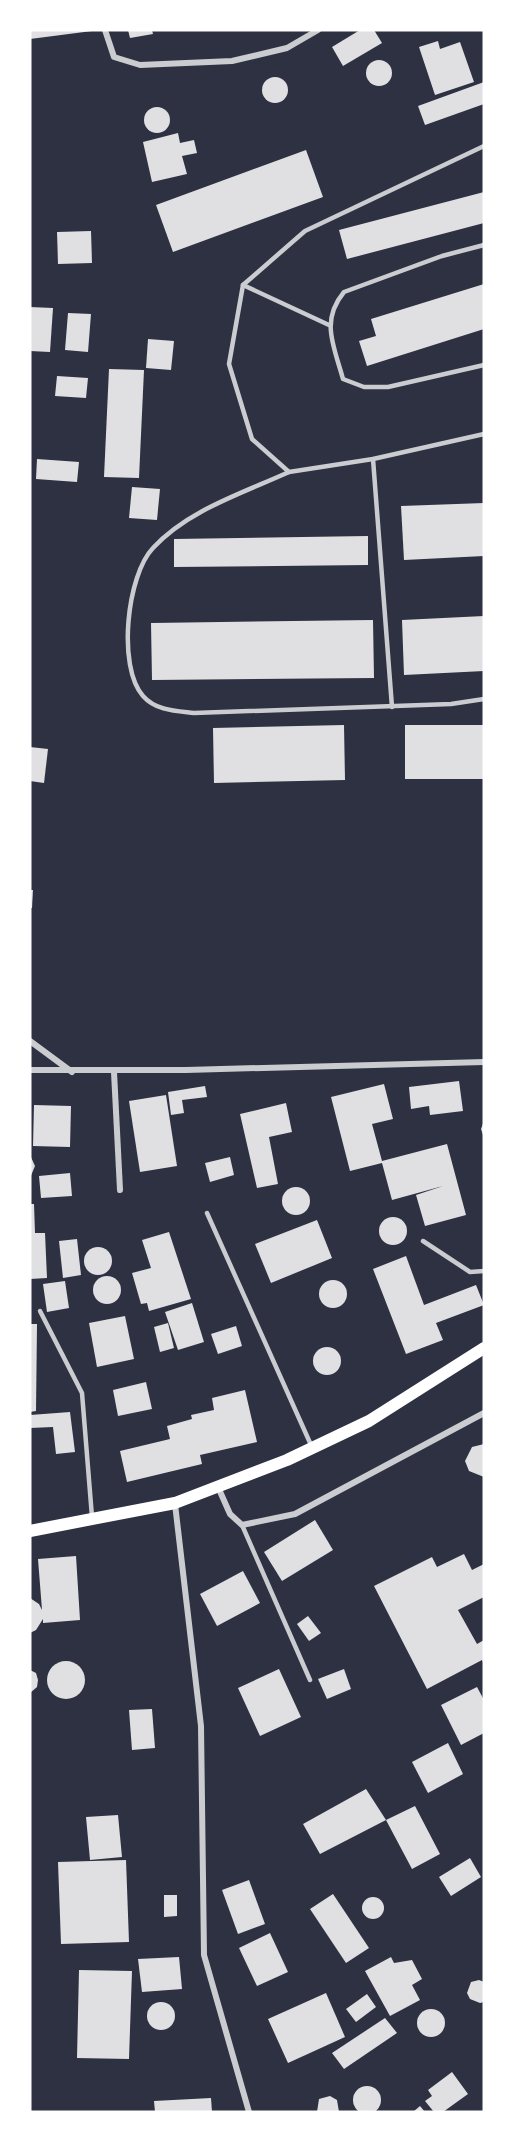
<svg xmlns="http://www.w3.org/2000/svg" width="514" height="2142" viewBox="0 0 514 2142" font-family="Raleway,sans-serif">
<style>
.building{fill:#e0e0e3}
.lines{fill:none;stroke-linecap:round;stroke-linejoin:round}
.service{stroke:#caccd0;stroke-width:4.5}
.minor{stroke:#caccd0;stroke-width:6}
.secondary{stroke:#fff;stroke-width:12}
</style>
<rect width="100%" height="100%" fill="#2d3142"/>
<g class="building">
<polygon points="30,30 92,30 92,31 30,39"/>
<polygon points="128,30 152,30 153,34 130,38"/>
<polygon points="360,30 374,30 382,43 343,66 332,47"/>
<polygon points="438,41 440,49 460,42 474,82 435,95 419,47"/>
<circle cx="379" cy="73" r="13"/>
<circle cx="275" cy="90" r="13"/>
<polygon points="484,82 484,104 425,125 418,106"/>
<circle cx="157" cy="120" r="13"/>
<polygon points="178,133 180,143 194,140 197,153 182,156 187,174 152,182 143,142"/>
<polygon points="306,150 323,197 173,252 156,205"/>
<polygon points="484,192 484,223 347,259 339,230"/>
<polygon points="91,231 92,263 58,264 57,232"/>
<polygon points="484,284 484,329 367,366 359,341 376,336 371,319"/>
<polygon points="30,307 53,308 50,352 30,351"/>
<polygon points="68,313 91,314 88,352 65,350"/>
<polygon points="148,339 174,341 171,370 146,368"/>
<polygon points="109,369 144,370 139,478 104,477"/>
<polygon points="57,376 88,378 86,398 55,396"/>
<polygon points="37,459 79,462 77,482 36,479"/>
<polygon points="132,487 160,489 157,520 129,518"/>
<polygon points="484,503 484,556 404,560 401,506"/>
<polygon points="368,536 368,565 174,567 174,539"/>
<polygon points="484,616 484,671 404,675 402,620"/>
<polygon points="373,620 374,678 152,680 151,623"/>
<polygon points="344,725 345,780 214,783 213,728"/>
<rect x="405" y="725" width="79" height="54"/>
<polygon points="30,747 48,749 44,783 30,781"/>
<polygon points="30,890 33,890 32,908 30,908"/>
<polygon points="459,1081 463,1111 430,1115 429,1106 411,1109 409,1087"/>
<polygon points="384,1084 393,1119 372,1124 382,1161 447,1144 466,1215 425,1226 416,1195 443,1186 392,1200 382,1163 350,1171 331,1097"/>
<polygon points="205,1086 207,1097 182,1100 184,1113 171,1115 168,1092"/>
<polygon points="166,1095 177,1166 140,1172 129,1101"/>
<polygon points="286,1103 292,1132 269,1137 278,1184 257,1188 240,1114"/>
<polygon points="34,1105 71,1106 70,1147 33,1146"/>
<polygon points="484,1121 484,1138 481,1129"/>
<polygon points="30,1155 35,1166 30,1178"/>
<polygon points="230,1157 234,1175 210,1182 205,1163"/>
<polygon points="70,1173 72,1196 41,1198 39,1176"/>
<circle cx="296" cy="1201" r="14"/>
<polygon points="30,1204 34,1204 35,1233 45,1233 47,1278 30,1279"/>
<circle cx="393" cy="1231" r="14"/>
<polygon points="317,1220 332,1258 271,1283 255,1244"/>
<polygon points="169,1232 191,1299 149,1311 147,1303 141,1304 132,1273 151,1268 142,1240"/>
<polygon points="77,1239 81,1275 63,1278 59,1241"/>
<circle cx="98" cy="1261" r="14"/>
<polygon points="406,1256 424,1305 476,1285 484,1305 436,1323 443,1340 406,1354 373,1269"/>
<circle cx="107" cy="1290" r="14"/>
<circle cx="333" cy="1294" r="14"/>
<polygon points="65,1281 69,1308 47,1312 43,1284"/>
<polygon points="192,1303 204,1342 178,1350 165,1312"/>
<polygon points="125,1316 134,1359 97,1367 89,1323"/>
<polygon points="168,1323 174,1348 160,1352 154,1327"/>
<polygon points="30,1324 37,1324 36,1411 30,1412"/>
<polygon points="236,1326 242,1346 218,1354 211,1334"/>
<circle cx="327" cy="1361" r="14"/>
<polygon points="146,1382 152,1409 118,1416 113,1390"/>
<polygon points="245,1390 257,1442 200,1455 202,1464 127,1482 120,1451 170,1439 167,1426 192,1419 191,1415 214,1410 212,1398"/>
<polygon points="70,1412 75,1452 56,1454 53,1427 30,1428 30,1415"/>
<polygon points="484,1444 484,1477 469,1471 465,1461 472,1447"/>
<polygon points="315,1520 333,1550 282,1581 264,1552"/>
<polygon points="464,1554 472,1570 484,1564 484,1597 458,1610 477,1644 484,1640 484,1664 482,1660 427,1689 374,1586 432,1557 437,1567"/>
<polygon points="76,1556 80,1620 43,1623 43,1619 36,1630 30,1633 30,1598 39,1604 42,1610 38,1559"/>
<polygon points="243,1571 260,1603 217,1626 200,1594"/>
<polygon points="308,1616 321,1633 309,1641 297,1624"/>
<circle cx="66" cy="1680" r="19"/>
<polygon points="279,1669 301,1717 260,1736 238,1688"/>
<polygon points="344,1669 351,1689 327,1699 318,1679"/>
<polygon points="30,1670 36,1673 38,1680 37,1687 30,1693"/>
<polygon points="477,1687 484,1700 484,1733 461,1745 441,1705"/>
<polygon points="152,1709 155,1748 132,1750 129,1710"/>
<polygon points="448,1743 463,1774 428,1793 412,1762"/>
<polygon points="366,1789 386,1820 415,1806 440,1854 412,1869 386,1820 320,1854 303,1824"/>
<polygon points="118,1815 122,1857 90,1860 86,1817"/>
<polygon points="470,1858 481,1877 451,1896 439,1877"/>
<polygon points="126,1860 129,1942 61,1944 58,1862"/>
<polygon points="249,1880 265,1924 238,1934 222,1890"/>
<polygon points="333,1894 369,1948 346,1963 310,1909"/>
<polygon points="164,1895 177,1895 177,1916 164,1917"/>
<circle cx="373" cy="1908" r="11"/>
<polygon points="270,1933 288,1972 257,1986 239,1948"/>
<polygon points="179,1957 182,1989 142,1992 138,1959"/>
<polygon points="391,1957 394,1963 412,1960 422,1979 412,1985 420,2000 390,2016 365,1971"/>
<polygon points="79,1970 132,1971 129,2059 77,2058"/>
<polygon points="479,1980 484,1982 484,2002 480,2003 470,1999 467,1993 471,1982"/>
<polygon points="326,1993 345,2037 288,2063 268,2019"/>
<polygon points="367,1994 376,2007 356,2022 346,2009"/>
<circle cx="161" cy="2016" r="14"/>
<circle cx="431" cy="2023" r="14"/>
<polygon points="385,2018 397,2033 344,2069 332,2053"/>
<polygon points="452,2072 468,2094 443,2112 434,2112 425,2101 432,2096 428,2090"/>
<circle cx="367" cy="2100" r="14"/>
<polygon points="330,2096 337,2100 339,2112 317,2112 319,2099"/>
<polygon points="211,2098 212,2112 155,2112 154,2101"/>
<polygon points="420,2106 425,2112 413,2112"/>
</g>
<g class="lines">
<g class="service">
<polyline points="484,146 305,231 243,285 229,364 252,439 289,472 373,459 484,434"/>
<path d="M 484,245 L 442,256 L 344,292 C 320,321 334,346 343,379 L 364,387 L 388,387 L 484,365"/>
<polyline points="243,285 329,325"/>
<polyline points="373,459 392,707"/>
<path d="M 289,472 C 243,493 188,510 153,548 C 127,575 117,667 143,696 C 156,711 177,711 194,713 L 451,704 L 484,699"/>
<polyline points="207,1213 311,1445"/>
<polyline points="423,1241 470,1272 484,1271"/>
<polyline points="40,1311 82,1393 92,1517"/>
<polyline points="242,1525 310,1680"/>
</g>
<g class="minor">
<polyline points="105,30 114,57 140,65 232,61 287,48 318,30"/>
<polyline points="30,1041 72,1072"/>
<polyline points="30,1070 186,1070 484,1062"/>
<polyline points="114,1072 120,1190"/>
<polyline points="218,1487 230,1514 242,1525 295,1514 484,1413"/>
<polyline points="175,1504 201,1726 204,1955 249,2112"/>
</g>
<polyline class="secondary" points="30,1531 175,1503 287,1460 369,1421 484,1348"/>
</g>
<rect width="514" height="2142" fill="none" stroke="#ffffff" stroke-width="63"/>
</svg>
